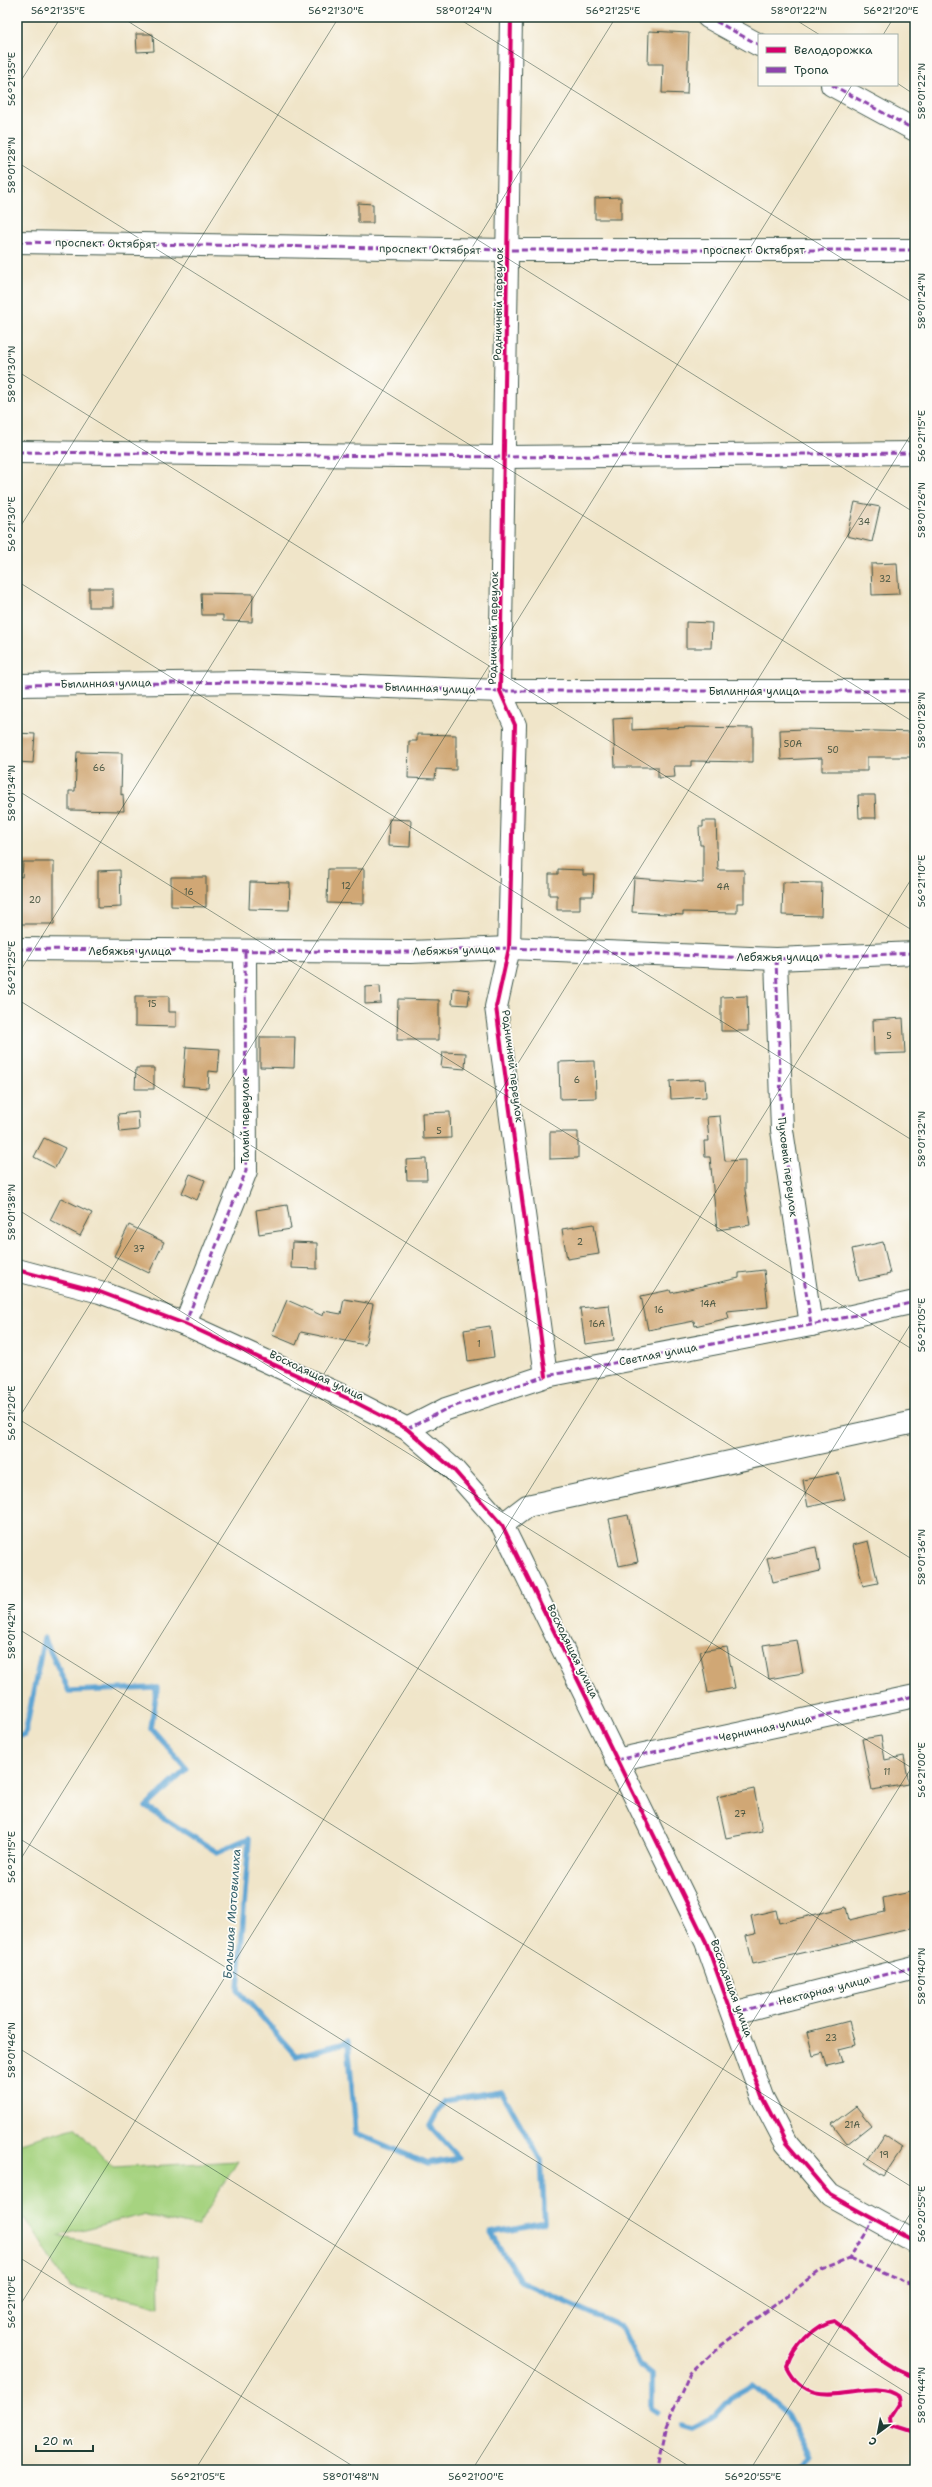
<svg xmlns="http://www.w3.org/2000/svg" width="932" height="2487" viewBox="0 0 932 2487" font-family="'Shantell Sans',sans-serif">
<style>
.green{fill:#a6d380;stroke:#62885a}
.lines{fill:none;stroke-linecap:round;stroke-linejoin:round}
.stream{stroke:#5da4d3;stroke-width:5.5}
.building{fill:#d0a775}
.minor-casing{stroke:#3e564a;stroke-width:24}
.minor{stroke:#fff;stroke-width:22}
.quiet{stroke:#8e44ad;stroke-width:3;stroke-dasharray:6 3;stroke-linecap:butt}
.cycleway-casing{stroke:#fdfcf7;stroke-width:6}
.cycleway{stroke:#d6006c;stroke-width:4}
.ticks{fill:none;stroke:#1f3d34;stroke-width:1;stroke-opacity:0.45}
.labels{text-anchor:middle;stroke-width:3.5;stroke-linejoin:round;paint-order:stroke}
.number-label{font-size:9px;fill:#4b5844}
.street-label{font-size:11px;fill:#1f3d34;stroke:#fdfcf7}
.water-label{font-size:12px;font-style:italic;fill:#35616c;stroke:#fdfcf7}
.neatline{fill:none;stroke:#1f3d34;stroke-width:1.5}
.ticks-label{font-size:10px;text-anchor:middle;fill:#1f3d34}
</style>
<rect width="100%" height="100%" fill="#fdfcf7"/>
<filter id="ink" filterUnits="userSpaceOnUse"><feTurbulence type="fractalNoise" baseFrequency=".025" numOctaves="2"/><feDisplacementMap in="SourceGraphic" scale="8" xChannelSelector="R" yChannelSelector="G"/><feConvolveMatrix kernelMatrix="1 2 1 2 8 2 1 2 1" color-interpolation-filters="sRGB"/></filter>
<filter id="wash" filterUnits="userSpaceOnUse"><feTurbulence type="fractalNoise" baseFrequency=".012" numOctaves="4" result="noise"/><feDisplacementMap in="SourceGraphic" scale="16" xChannelSelector="R" yChannelSelector="G"/><feGaussianBlur stdDeviation="0.9" result="paint"/><feColorMatrix in="noise" values="0 0 0 0 0 0 0 0 0 0 0 0 0 0 0 0 0 1.4 0 .05"/><feComposite in="paint" operator="in"/></filter>
<g filter="url(#wash)">
<rect width="100%" height="100%" fill="#f0e5c9"/>
<polygon class="green" points="75,2127 113,2168 238,2161 197,2227 142,2215 57,2236 159,2257 160,2307 69,2287 26,2219 17,2218 17,2144"/>
<g class="lines">
<g class="stream">
<polyline points="17,1736 25,1735 44,1638 69,1691 157,1688 151,1728 187,1769 146,1807 217,1852 249,1838 238,1990 296,2056 348,2042 356,2133 428,2164 459,2158 430,2126 443,2101 502,2092 541,2161 545,2222 491,2233 521,2282 621,2327 639,2365 652,2375 652,2408 658,2412"/>
<polyline points="681,2425 691,2428 715,2416 733,2396 753,2385 787,2414 810,2459 798,2470"/>
</g>
</g>
<g id="blocks">
<g class="building">
<polygon points="649,31 689,33 687,94 662,93 663,64 648,64"/>
<polygon points="136,34 153,34 154,51 137,52"/>
<polygon points="621,197 621,219 595,219 595,198"/>
<polygon points="358,203 373,204 373,223 358,223"/>
<polygon points="855,502 880,507 872,542 847,536"/>
<polygon points="897,563 899,594 872,595 871,564"/>
<rect x="89" y="588" width="24" height="19"/>
<polygon points="201,593 253,594 252,622 223,621 223,615 202,615"/>
<polygon points="686,622 712,623 711,648 686,648"/>
<polygon points="632,718 632,730 689,727 753,728 753,762 691,761 691,766 674,766 675,777 658,778 658,767 615,767 613,719"/>
<polygon points="805,729 915,732 915,757 867,757 867,771 822,771 822,758 781,760 780,730"/>
<polygon points="17,733 35,734 33,763 17,762"/>
<polygon points="417,734 456,735 456,770 436,769 435,779 408,778 409,741 417,741"/>
<polygon points="77,752 122,753 121,795 123,794 124,811 69,810 69,791 75,791"/>
<polygon points="858,795 875,795 876,818 859,818"/>
<polygon points="389,819 411,820 410,847 388,846"/>
<polygon points="703,821 716,821 718,870 744,870 744,903 737,903 737,913 683,912 683,915 632,912 634,878 703,883 703,845 700,845 699,827 703,827"/>
<polygon points="23,862 54,862 54,924 17,924 17,876 22,877"/>
<polygon points="328,869 364,869 364,904 327,903"/>
<polygon points="558,869 583,870 583,875 594,875 593,896 580,896 580,910 557,910 557,895 549,895 549,874 558,874"/>
<polygon points="120,870 121,907 98,908 98,871"/>
<polygon points="171,877 206,877 206,907 171,906"/>
<polygon points="250,882 290,883 289,910 249,909"/>
<polygon points="783,882 822,883 821,916 782,915"/>
<polygon points="380,986 381,1003 365,1004 365,987"/>
<polygon points="453,988 470,990 468,1005 452,1004"/>
<polygon points="135,996 169,996 169,1012 176,1012 176,1027 135,1026"/>
<polygon points="747,996 748,1031 721,1031 721,997"/>
<polygon points="398,999 439,1000 439,1040 397,1040"/>
<polygon points="903,1018 905,1053 874,1054 873,1020"/>
<polygon points="260,1037 295,1037 294,1068 260,1067"/>
<polygon points="186,1047 220,1049 218,1072 209,1071 208,1088 183,1086"/>
<polygon points="443,1052 466,1053 465,1069 441,1067"/>
<polygon points="595,1061 596,1098 560,1099 559,1062"/>
<polygon points="136,1068 154,1068 154,1089 135,1089"/>
<polygon points="705,1079 706,1097 671,1099 670,1081"/>
<polygon points="138,1112 139,1130 120,1132 118,1114"/>
<polygon points="450,1112 451,1138 423,1139 422,1113"/>
<polygon points="720,1116 725,1161 745,1160 745,1190 750,1225 717,1230 710,1157 705,1157 704,1141 709,1141 707,1117"/>
<polygon points="550,1132 578,1132 578,1158 550,1159"/>
<polygon points="44,1138 65,1148 55,1168 34,1157"/>
<polygon points="426,1159 427,1180 407,1180 406,1160"/>
<polygon points="190,1174 205,1180 197,1200 182,1193"/>
<polygon points="61,1198 92,1213 80,1236 50,1220"/>
<polygon points="287,1205 291,1229 259,1234 256,1210"/>
<polygon points="594,1224 599,1254 567,1259 562,1229"/>
<polygon points="129,1225 164,1242 149,1273 114,1256"/>
<polygon points="292,1242 317,1243 317,1269 291,1268"/>
<polygon points="883,1242 890,1274 859,1281 852,1249"/>
<polygon points="764,1270 768,1307 727,1311 729,1318 695,1326 694,1321 648,1330 641,1296 670,1290 671,1293 739,1278 739,1273"/>
<polygon points="344,1299 373,1304 365,1345 301,1332 296,1345 272,1335 287,1300 323,1316 324,1311 341,1314"/>
<polygon points="609,1305 614,1340 585,1344 580,1308"/>
<polygon points="490,1326 494,1357 468,1361 464,1330"/>
<polygon points="839,1473 845,1499 808,1507 803,1480"/>
<polygon points="628,1515 638,1562 619,1566 609,1519"/>
<polygon points="868,1541 878,1583 863,1586 853,1545"/>
<polygon points="816,1547 820,1571 773,1582 767,1558"/>
<polygon points="797,1640 803,1673 769,1679 763,1645"/>
<polygon points="727,1647 735,1688 708,1693 700,1651"/>
<polygon points="881,1736 885,1760 904,1756 909,1784 872,1790 862,1739"/>
<polygon points="754,1789 762,1831 726,1838 717,1797"/>
<polygon points="915,1891 915,1927 753,1964 746,1936 755,1934 751,1916 776,1910 779,1923 846,1907 849,1920 885,1912 883,1898"/>
<polygon points="849,2021 855,2045 839,2049 843,2062 827,2066 823,2053 813,2056 807,2032"/>
<polygon points="856,2106 871,2125 847,2144 832,2124"/>
<polygon points="884,2134 903,2147 884,2176 865,2163"/>
</g>
</g>
</g>
<g filter="url(#ink)">
<use href="#blocks" fill-opacity="0" stroke="#3e564a" stroke-width="1"/>
<g class="lines">
<defs>
<g id="minor">
<polyline points="511,17 500,691 515,725 509,948 496,1007 546,1376"/>
<polyline points="708,17 759,45"/>
<polyline points="832,85 915,130"/>
<polyline points="17,242 508,250 915,250"/>
<polyline points="17,452 505,457 915,453"/>
<polyline points="17,685 250,682 500,691 915,691"/>
<polyline points="17,949 410,952 509,948 776,959 915,953"/>
<polyline points="776,959 782,1130 811,1325"/>
<polyline points="17,1270 100,1292 185,1324 349,1399 407,1429 453,1469 502,1525 706,1942 762,2097 786,2143 830,2195 915,2242"/>
<polyline points="185,1324 246,1171 245,951"/>
<polyline points="407,1429 446,1409 546,1376 811,1325 915,1302"/>
<polyline points="502,1525 527,1506 915,1422"/>
<polyline points="616,1760 915,1696"/>
<polyline points="733,2013 915,1967"/>
</g>
</defs>
<use href="#minor" class="minor-casing"/>
<use href="#minor" class="minor"/>
<g class="quiet">
<polyline points="708,17 759,45"/>
<polyline points="832,85 915,130"/>
<polyline points="17,242 508,250 915,250"/>
<polyline points="17,452 505,457 915,453"/>
<polyline points="910,452 915,465"/>
<polyline points="17,685 250,682 500,691 915,691"/>
<polyline points="17,949 410,952 509,948 776,959 915,953"/>
<polyline points="776,959 782,1130 811,1325"/>
<polyline points="185,1324 246,1171 245,951"/>
<polyline points="407,1429 446,1409 546,1376 811,1325 915,1302"/>
<polyline points="616,1760 915,1696"/>
<polyline points="733,2013 915,1967"/>
<polyline points="849,2259 915,2286"/>
<polyline points="655,2470 658,2466 667,2426 690,2374 719,2347 820,2271 849,2259 873,2220"/>
</g>
<defs>
<g id="cycleway">
<polyline points="511,17 500,691 515,725 509,948 496,1007 546,1376"/>
<polyline points="17,1270 100,1292 185,1324 349,1399 407,1429 453,1469 502,1525 706,1942 762,2097 786,2143 830,2195 915,2242"/>
<path d="M 915,2377 C 876,2364 865,2342 834,2321 C 814,2323 793,2349 787,2367 C 813,2421 868,2372 900,2397 L 901,2405 L 892,2419 L 893,2427 L 915,2434"/>
</g>
</defs>
<use href="#cycleway" class="cycleway-casing"/>
<use href="#cycleway" class="cycleway"/>
</g>
</g>
<path class="ticks" d="M 121,17 L 915,513M 456,17 L 915,304M 791,17 L 820,35M 883,35 L 894,17M 897,83 L 915,95M 17,87 L 61,17M 17,162 L 915,723M 17,371 L 915,932M 17,532 L 339,17M 17,581 L 915,1142M 17,790 L 915,1351M 17,976 L 616,17M 17,999 L 915,1561M 17,1209 L 915,1770M 17,1418 L 915,1979M 17,1421 L 852,85M 17,1628 L 915,2189M 17,1837 L 915,2398M 17,1865 L 915,428M 17,2047 L 695,2470M 17,2256 L 359,2470M 17,2310 L 915,873M 17,2465 L 24,2470M 195,2470 L 915,1317M 472,2470 L 915,1762M 750,2470 L 915,2206"/>
<g class="labels">
<g class="number-label">
<text x="864" y="525">34</text>
<text x="885" y="582">32</text>
<text x="793" y="747">50А</text>
<text x="833" y="753">50</text>
<text x="99" y="771">66</text>
<text x="346" y="889">12</text>
<text x="723" y="890">4А</text>
<text x="189" y="895">16</text>
<text x="35" y="903">20</text>
<text x="152" y="1007">15</text>
<text x="889" y="1039">5</text>
<text x="577" y="1083">6</text>
<text x="439" y="1134">5</text>
<text x="580" y="1245">2</text>
<text x="139" y="1252">37</text>
<text x="708" y="1307">14А</text>
<text x="659" y="1313">16</text>
<text x="597" y="1327">16А</text>
<text x="479" y="1347">1</text>
<text x="887" y="1775">11</text>
<text x="740" y="1817">27</text>
<text x="831" y="2041">23</text>
<text x="852" y="2128">21А</text>
<text x="884" y="2158">19</text>
</g>
<g class="street-label">
<text transform="translate(106 243) rotate(1)" y="4">проспект Октябрят</text>
<text transform="translate(430 249) rotate(1)" y="4">проспект Октябрят</text>
<text x="754" y="254">проспект Октябрят</text>
<text transform="translate(498 304) rotate(-89)" y="4">Родничный переулок</text>
<text transform="translate(493 628) rotate(-89)" y="4">Родничный переулок</text>
<text transform="translate(106 683) rotate(-1)" y="4">Былинная улица</text>
<text transform="translate(430 688) rotate(2)" y="4">Былинная улица</text>
<text x="754" y="695">Былинная улица</text>
<text transform="translate(454 950) rotate(-2)" y="4">Лебяжья улица</text>
<text x="130" y="955">Лебяжья улица</text>
<text x="778" y="961">Лебяжья улица</text>
<text transform="translate(513 1066) rotate(83)" y="4">Родничный переулок</text>
<text transform="translate(245 1120) rotate(-90)" y="4">Талый переулок</text>
<text transform="translate(788 1167) rotate(83)" y="4">Пуховый переулок</text>
<text transform="translate(658 1354) rotate(-11)" y="4">Светлая улица</text>
<text transform="translate(317 1375) rotate(25)" y="4">Восходящая улица</text>
<text transform="translate(573 1651) rotate(64)" y="4">Восходящая улица</text>
<text transform="translate(765 1728) rotate(-12)" y="4">Черничная улица</text>
<text transform="translate(732 1988) rotate(70)" y="4">Восходящая улица</text>
<text transform="translate(824 1990) rotate(-14)" y="4">Нектарная улица</text>
</g>
<g class="water-label">
<text transform="translate(232 1914) rotate(-86)" y="4">Большая Мотовилиха</text>
</g>
</g>
<rect width="932" height="2487" fill="none" stroke="#fdfcf7" stroke-width="44"/>
<rect x="758" y="34" width="140" height="52" fill="#fdfcf7" stroke="#a4b0a9"/>
<rect x="766" y="47" width="20" height="6" fill="#d6006c" stroke="#a4b0a9"/>
<text x="794" y="54" font-size="12" fill="#1f3d34">Велодорожка</text>
<rect x="766" y="67" width="20" height="6" fill="#8e44ad" stroke="#a4b0a9"/>
<text x="794" y="74" font-size="12" fill="#1f3d34">Тропа</text>
<g transform="translate(878 2433) rotate(212)" stroke="#fdfcf7" stroke-width="3" paint-order="stroke">
<path d="M0-3L7 15L0 10L-7 15Z" fill="#1f3d34"/>
<text y="-6" font-size="11" font-weight="bold" text-anchor="middle" fill="#1f3d34">С</text>
</g>
<path d="M36 2445v6h57v-6" fill="none" stroke="#1f3d34" stroke-width="2"/>
<text x="42" y="2445" font-size="12" fill="#1f3d34" stroke="#fdfcf7" stroke-width="3" paint-order="stroke">20 m</text>
<rect x="22" y="22" width="888" height="2443" class="neatline"/>
<g class="ticks-label">
<text x="58" y="14">56°21'35"E</text>
<text x="336" y="14">56°21'30"E</text>
<text x="464" y="14">58°01'24"N</text>
<text x="613" y="14">56°21'25"E</text>
<text x="799" y="14">58°01'22"N</text>
<text x="891" y="14">56°21'20"E</text>
<text transform="translate(11 79) rotate(-90)" y="4">56°21'35"E</text>
<text transform="translate(921 91) rotate(-90)" y="4">58°01'22"N</text>
<text transform="translate(11 165) rotate(-90)" y="4">58°01'28"N</text>
<text transform="translate(921 301) rotate(-90)" y="4">58°01'24"N</text>
<text transform="translate(11 374) rotate(-90)" y="4">58°01'30"N</text>
<text transform="translate(921 436) rotate(-90)" y="4">56°21'15"E</text>
<text transform="translate(921 510) rotate(-90)" y="4">58°01'26"N</text>
<text transform="translate(11 524) rotate(-90)" y="4">56°21'30"E</text>
<text transform="translate(921 720) rotate(-90)" y="4">58°01'28"N</text>
<text transform="translate(11 793) rotate(-90)" y="4">58°01'34"N</text>
<text transform="translate(921 881) rotate(-90)" y="4">56°21'10"E</text>
<text transform="translate(11 968) rotate(-90)" y="4">56°21'25"E</text>
<text transform="translate(921 1139) rotate(-90)" y="4">58°01'32"N</text>
<text transform="translate(11 1212) rotate(-90)" y="4">58°01'38"N</text>
<text transform="translate(921 1325) rotate(-90)" y="4">56°21'05"E</text>
<text transform="translate(11 1413) rotate(-90)" y="4">56°21'20"E</text>
<text transform="translate(921 1557) rotate(-90)" y="4">58°01'36"N</text>
<text transform="translate(11 1631) rotate(-90)" y="4">58°01'42"N</text>
<text transform="translate(921 1770) rotate(-90)" y="4">56°21'00"E</text>
<text transform="translate(11 1857) rotate(-90)" y="4">56°21'15"E</text>
<text transform="translate(921 1976) rotate(-90)" y="4">58°01'40"N</text>
<text transform="translate(11 2050) rotate(-90)" y="4">58°01'46"N</text>
<text transform="translate(921 2214) rotate(-90)" y="4">56°20'55"E</text>
<text transform="translate(11 2302) rotate(-90)" y="4">56°21'10"E</text>
<text transform="translate(921 2395) rotate(-90)" y="4">58°01'44"N</text>
<text x="198" y="2480">56°21'05"E</text>
<text x="351" y="2480">58°01'48"N</text>
<text x="476" y="2480">56°21'00"E</text>
<text x="753" y="2480">56°20'55"E</text>
</g>
</svg>
